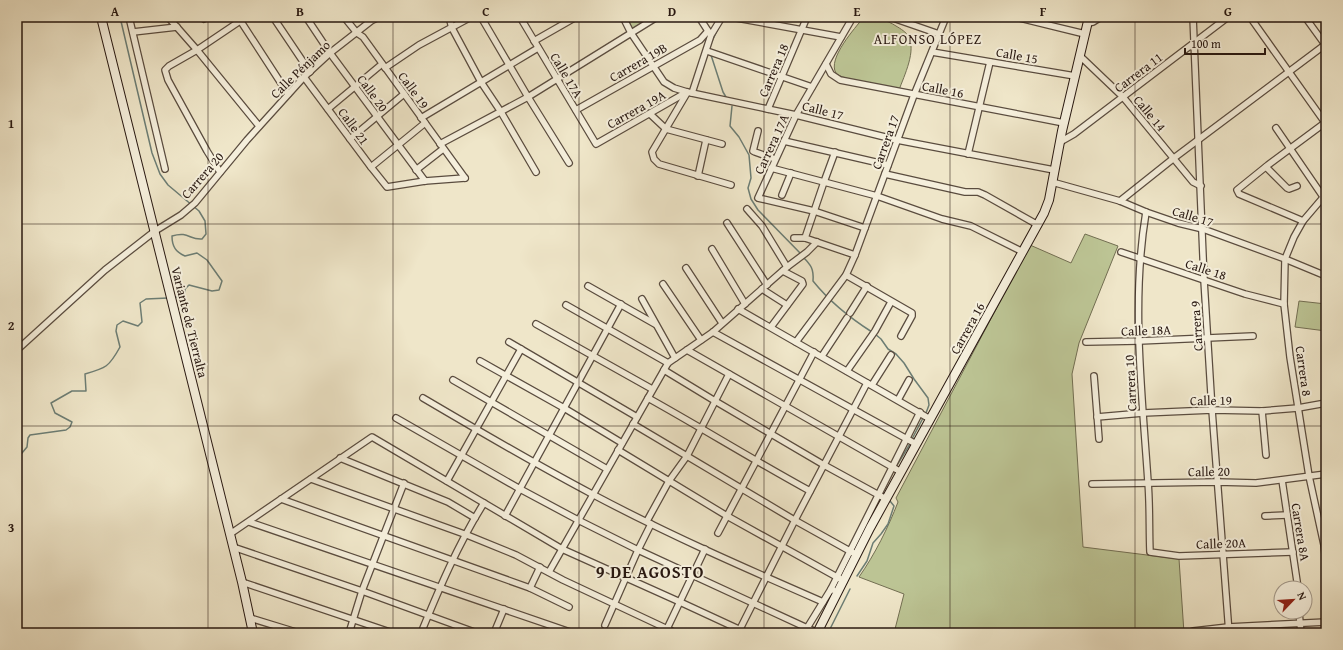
<svg xmlns="http://www.w3.org/2000/svg" width="1343" height="650" viewBox="0 0 1343 650" font-family="'Gentium Book Plus',serif">
<style>
.green{fill:#bcc494;stroke:#726e52}
.lines{fill:none;stroke-linecap:round;stroke-linejoin:round}
.stream{stroke:#6c7d74;stroke-width:1.5}
.minor-casing{stroke:#5a4c3f;stroke-width:8}
.secondary-casing{stroke:#281811;stroke-width:10}
.minor{stroke:#f5efdc;stroke-width:5.5}
.secondary{stroke:#f5efdc;stroke-width:8}
.grid{fill:none;stroke:#281811;stroke-width:1;stroke-opacity:0.55}
.labels{text-anchor:middle;stroke-width:4;stroke-linejoin:round;paint-order:stroke}
.street-label{font-size:13px;fill:#281811;stroke:#f5efdc}
.neighbourhood-label{font-size:14px;letter-spacing:1px;fill:#281811;stroke:#f5efdc}
.district-label{font-size:17px;font-weight:bold;letter-spacing:1px;fill:#281811;stroke:#f5efdc}
.neatline{fill:none;stroke:#281811;stroke-width:1.5}
.grid-label{font-size:13px;text-anchor:middle;font-weight:bold;fill:#281811}
</style>
<rect width="100%" height="100%" fill="#efe6c9"/>
<filter id="stains"><feTurbulence type="fractalNoise" baseFrequency=".005" numOctaves="4"/><feColorMatrix values="0 0 0 0 .2 0 0 0 0 .09 0 0 0 0 .02 0 0 0 .5 -.17"/></filter>
<radialGradient id="worn" r=".72"><stop offset=".6" stop-color="#630" stop-opacity="0"/><stop offset="1" stop-color="#630" stop-opacity=".3"/></radialGradient>
<g class="green">
<polygon points="626,17 653,17 633,29"/>
<path d="M 864,17 C 875,17 887,20 896,26 C 901,29 906,32 908,36 C 917,50 904,76 899,90 C 888,88 841,80 836,73 C 827,59 855,28 864,17 Z"/>
<path d="M 1085,234 L 1118,246 L 1079,343 L 1072,374 L 1083,547 L 1179,559 L 1184,633 L 894,633 L 904,594 L 859,577 C 875,554 888,528 898,502 L 896,498 L 1030,245 L 1071,263 Z"/>
<polygon points="1299,301 1326,304 1326,331 1295,327"/>
</g>
<g class="lines">
<g class="stream">
<path d="M 120,17 L 152,153 L 160,174 L 168,185 L 199,211 L 205,221 L 206,234 L 202,239 C 189,240 189,231 172,236 C 172,247 176,252 185,256 L 197,253 L 207,260 L 222,281 L 219,290 L 212,291 L 189,285 L 185,289 L 185,292 L 179,297 L 174,297"/>
<polyline points="712,41 718,29"/>
<polyline points="711,55 723,92 726,97"/>
<polyline points="732,106 730,126 739,137 749,155 751,178 748,188 751,199 758,210 801,254"/>
<path d="M 803,257 C 811,265 814,269 813,281 C 829,301 850,318 872,332"/>
<polyline points="875,334 881,339 888,349 896,354 904,363 914,379 928,398 929,405 926,413"/>
<polyline points="912,439 923,418"/>
<path d="M 17,459 L 27,447 L 28,438 L 30,435 L 66,430 L 70,427 L 72,422 L 55,413 L 51,403 L 72,391 L 86,391 L 85,374 C 106,368 109,367 120,347 L 116,331 L 117,325 L 123,321 L 138,326 L 142,322 L 140,303 L 146,299 L 168,298"/>
<polyline points="897,465 910,444"/>
<polyline points="857,576 867,561 873,543 881,534 888,524 894,506 890,501"/>
<polyline points="828,633 850,589"/>
</g>
<defs>
<g id="minor">
<polyline points="129,17 165,169"/>
<polyline points="168,17 197,50 259,126"/>
<polyline points="203,17 204,19"/>
<polyline points="238,17 288,94"/>
<polyline points="273,17 310,72"/>
<polyline points="306,17 330,53 425,181"/>
<polyline points="344,17 357,33 363,37 465,178"/>
<polyline points="449,17 452,28 481,82 501,112 536,172"/>
<polyline points="481,17 528,97 569,163"/>
<polyline points="520,17 596,144 687,92"/>
<polyline points="623,17 631,33 664,82 674,88 687,92 796,115 897,140 1054,170"/>
<polyline points="699,17 710,34"/>
<polyline points="731,17 841,37"/>
<polyline points="853,17 796,115 758,198 814,211 865,228"/>
<polyline points="890,17 939,34"/>
<polyline points="1015,17 1085,34"/>
<polyline points="1193,17 1204,280 1212,410 1229,633"/>
<polyline points="1250,17 1326,124"/>
<polyline points="1305,17 1326,46"/>
<polyline points="1088,23 1093,22 1101,17"/>
<polyline points="133,32 177,27"/>
<polyline points="534,41 576,17"/>
<polyline points="707,51 812,87"/>
<polyline points="932,52 1075,76"/>
<polyline points="1080,56 1123,97 1193,182 1201,186"/>
<polyline points="826,64 831,74 840,80 1064,123"/>
<polyline points="385,68 419,45 471,17"/>
<polyline points="304,77 371,167 387,187 425,181 465,178"/>
<polyline points="687,93 652,152 654,159 659,164 731,185"/>
<polyline points="692,93 711,35 722,17"/>
<polyline points="328,109 382,64"/>
<polyline points="768,109 807,17"/>
<polyline points="576,110 700,40 708,31"/>
<polyline points="650,114 666,129 722,144"/>
<polyline points="421,118 538,48"/>
<polyline points="1276,128 1326,201"/>
<polyline points="758,131 753,151 755,152 775,159"/>
<polyline points="350,139 404,94"/>
<polyline points="784,141 888,165"/>
<polyline points="1060,142 1074,134 1228,17"/>
<polyline points="440,144 528,97 657,17"/>
<polyline points="968,154 990,62"/>
<polyline points="371,167 425,123"/>
<polyline points="1266,167 1287,188 1289,189 1297,186"/>
<polyline points="771,168 877,196 942,219 971,226 1023,252"/>
<polyline points="416,170 443,149"/>
<polyline points="220,172 207,151 168,80 165,70 169,66 197,50 246,17"/>
<polyline points="885,174 965,192 978,192 985,195 1038,225"/>
<polyline points="698,176 706,140"/>
<polyline points="1052,182 1120,201 1146,212 1178,223 1203,229 1285,259 1326,276"/>
<polyline points="1326,194 1303,221 1294,237 1285,259 1284,304 1290,357 1309,476 1324,545 1326,563"/>
<polyline points="782,195 791,173"/>
<polyline points="1120,201 1174,158 1326,44"/>
<polyline points="747,209 762,226 787,267"/>
<path d="M 1146,212 C 1131,302 1142,392 1148,482 C 1150,506 1149,529 1150,552 L 1179,556 L 1293,552"/>
<polyline points="1303,221 1239,194 1237,190 1268,165 1326,122"/>
<polyline points="727,223 767,285"/>
<polyline points="794,238 805,238 855,255"/>
<polyline points="805,238 824,182 835,152"/>
<polyline points="712,249 745,304"/>
<polyline points="1121,252 1245,294 1284,304"/>
<polyline points="686,268 722,323"/>
<polyline points="846,275 912,313 912,316 901,336"/>
<polyline points="663,284 701,340"/>
<polyline points="588,286 655,324"/>
<polyline points="762,289 787,305"/>
<polyline points="642,299 675,358"/>
<polyline points="566,305 668,363"/>
<polyline points="738,309 930,419"/>
<polyline points="850,313 867,286"/>
<polyline points="536,324 652,389"/>
<polyline points="771,327 803,284 802,281 783,271"/>
<polyline points="713,332 916,444"/>
<polyline points="509,342 637,417"/>
<polyline points="796,342 846,275 855,255 914,95 946,17"/>
<polyline points="1086,342 1139,341 1253,336"/>
<polyline points="17,350 105,270 155,231 181,215 195,203 247,140 304,77 330,53 371,21 379,17"/>
<polyline points="687,350 901,472"/>
<polyline points="822,356 847,318"/>
<polyline points="480,361 564,408 622,443"/>
<polyline points="664,370 715,401 824,465 886,499"/>
<polyline points="847,371 875,331 891,302"/>
<polyline points="1094,376 1099,439"/>
<polyline points="453,380 607,469"/>
<polyline points="872,385 891,355"/>
<path d="M 423,398 C 479,431 535,464 592,494 C 667,534 745,568 823,602"/>
<path d="M 648,398 C 702,428 755,461 810,491"/>
<polyline points="898,400 909,380"/>
<polyline points="1262,411 1266,455"/>
<polyline points="1097,417 1143,413 1212,410 1262,411 1298,408 1326,403"/>
<polyline points="396,418 520,489 578,520 638,550 818,633"/>
<polyline points="633,424 796,521 857,555"/>
<polyline points="618,450 727,516 844,581"/>
<polyline points="340,458 448,502 475,518"/>
<polyline points="311,479 467,535 516,555 563,580 676,633"/>
<polyline points="1282,480 1298,588"/>
<polyline points="447,481 521,349"/>
<polyline points="1092,484 1217,482 1256,483 1326,474"/>
<polyline points="281,499 530,588 569,607"/>
<polyline points="505,516 621,304"/>
<polyline points="1265,516 1287,515"/>
<polyline points="647,521 669,481 687,456 729,374"/>
<polyline points="249,522 573,633"/>
<polyline points="718,533 814,352"/>
<polyline points="230,534 372,437 562,549 680,602 747,633"/>
<polyline points="233,547 362,591 477,633"/>
<polyline points="549,572 668,363 713,332 787,267 807,252 817,242"/>
<polyline points="242,582 393,633"/>
<polyline points="530,588 540,567"/>
<polyline points="831,589 920,412"/>
<polyline points="1299,612 1301,633"/>
<polyline points="250,618 299,633"/>
<polyline points="605,625 638,550 651,524"/>
<polyline points="1193,631 1228,627 1326,622"/>
<polyline points="349,633 362,591 404,483"/>
<path d="M 421,633 C 439,589 458,544 484,503"/>
<polyline points="494,633 504,609"/>
<polyline points="665,633 705,549"/>
<polyline points="738,633 795,520 867,383"/>
<polyline points="804,633 831,589 833,590"/>
</g>
<g id="secondary">
<polyline points="101,17 242,582 253,633"/>
<polyline points="817,633 870,528 1044,213 1049,200 1062,131 1089,17"/>
</g>
</defs>
<use href="#minor" class="minor-casing"/>
<use href="#secondary" class="secondary-casing"/>
<use href="#minor" class="minor"/>
<use href="#secondary" class="secondary"/>
</g>
<path class="grid" d="M 208,17 L 208,633M 393,17 L 393,633M 579,17 L 579,633M 764,17 L 764,633M 950,17 L 950,633M 1135,17 L 1135,633M 17,224 L 1326,224M 17,426 L 1326,426"/>
<g class="labels">
<g class="street-label">
<text transform="translate(1017 55) rotate(10)" y="5">Calle 15</text>
<text transform="translate(638 62) rotate(-30)" y="5">Carrera 19B</text>
<text transform="translate(300 69) rotate(-44)" y="5">Calle Pénjamo</text>
<text transform="translate(773 70) rotate(-67)" y="5">Carrera 18</text>
<text transform="translate(1138 72) rotate(-37)" y="5">Carrera 11</text>
<text transform="translate(567 75) rotate(59)" y="5">Calle 17A</text>
<text transform="translate(943 89) rotate(11)" y="5">Calle 16</text>
<text transform="translate(414 90) rotate(54)" y="5">Calle 19</text>
<text transform="translate(373 93) rotate(54)" y="5">Calle 20</text>
<text transform="translate(636 109) rotate(-29)" y="5">Carrera 19A</text>
<text transform="translate(823 110) rotate(14)" y="5">Calle 17</text>
<text transform="translate(1150 113) rotate(50)" y="5">Calle 14</text>
<text transform="translate(354 126) rotate(54)" y="5">Calle 21</text>
<text transform="translate(885 142) rotate(-70)" y="5">Carrera 17</text>
<text transform="translate(771 144) rotate(-65)" y="5">Carrera 17A</text>
<text transform="translate(202 175) rotate(-49)" y="5">Carrera 20</text>
<text transform="translate(1193 216) rotate(17)" y="5">Calle 17</text>
<text transform="translate(1206 269) rotate(18)" y="5">Calle 18</text>
<text transform="translate(190 322) rotate(76)" y="5">Variante de Tierralta</text>
<text transform="translate(1196 326) rotate(-94)" y="5">Carrera 9</text>
<text transform="translate(967 328) rotate(-61)" y="5">Carrera 16</text>
<text transform="translate(1146 330) rotate(-2)" y="5">Calle 18A</text>
<text transform="translate(1304 371) rotate(82)" y="5">Carrera 8</text>
<text transform="translate(1130 383) rotate(-93)" y="5">Carrera 10</text>
<text transform="translate(1211 400) rotate(-1)" y="5">Calle 19</text>
<text transform="translate(1209 471) rotate(-1)" y="5">Calle 20</text>
<text transform="translate(1301 532) rotate(81)" y="5">Carrera 8A</text>
<text transform="translate(1221 543) rotate(-2)" y="5">Calle 20A</text>
</g>
<g class="neighbourhood-label">
<text x="928" y="44">ALFONSO LÓPEZ</text>
</g>
<g class="district-label">
<text x="650" y="578">9 DE AGOSTO</text>
</g>
</g>
<rect width="1343" height="650" fill="none" stroke="#efe6c9" stroke-width="44"/>
<g transform="translate(1293 600) rotate(65)"><circle r="19" fill="#f5efdc" stroke="#a3998b"/>
<path d="M0-3L7 15L0 10L-7 15Z" fill="#8f2418"/>
<text y="-6" font-size="11" font-weight="bold" text-anchor="middle" fill="#281811">N</text>
</g>
<path d="M1185 48v6h80v-6" fill="none" stroke="#281811" stroke-width="2"/>
<text x="1191" y="48" font-size="12" fill="#281811" stroke="#f5efdc" stroke-width="3" paint-order="stroke">100 m</text>
<rect x="22" y="22" width="1299" height="606" class="neatline"/>
<g class="grid-label">
<text x="115" y="16">A</text>
<text x="300" y="16">B</text>
<text x="486" y="16">C</text>
<text x="672" y="16">D</text>
<text x="857" y="16">E</text>
<text x="1043" y="16">F</text>
<text x="1228" y="16">G</text>
<text x="11" y="128">1</text>
<text x="11" y="330">2</text>
<text x="11" y="532">3</text>
</g>
<rect width="100%" height="100%" filter="url(#stains)"/>
<rect width="100%" height="100%" fill="url(#worn)"/>
</svg>
